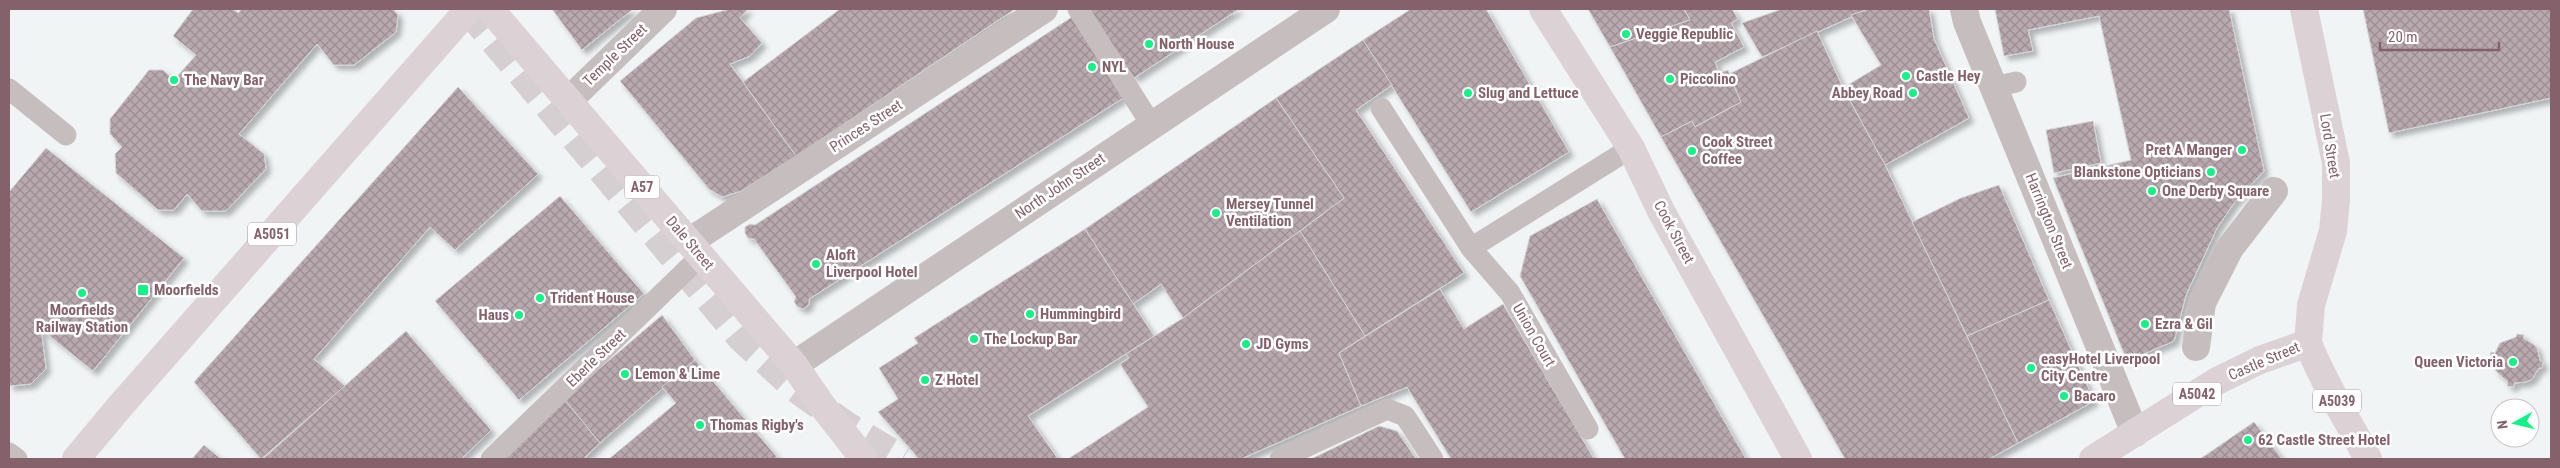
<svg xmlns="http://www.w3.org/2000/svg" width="2560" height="468" viewBox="0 0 2560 468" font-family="'Roboto Condensed',sans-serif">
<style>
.building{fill:url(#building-cross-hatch);stroke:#d3d5d6;filter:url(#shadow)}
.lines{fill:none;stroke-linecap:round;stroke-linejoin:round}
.primary-tunnel{stroke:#d5cfd2;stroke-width:28;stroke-dasharray:28 14;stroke-linecap:butt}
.lane{stroke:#c6bdbf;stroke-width:21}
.street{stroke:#c6bdbf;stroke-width:28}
.secondary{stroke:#dcd2d5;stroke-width:28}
.primary{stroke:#dcd2d5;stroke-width:28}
.poi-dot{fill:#12f385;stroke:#fff;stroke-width:2}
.labels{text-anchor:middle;stroke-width:5;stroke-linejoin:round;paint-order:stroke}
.shield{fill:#fff;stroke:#a99097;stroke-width:1}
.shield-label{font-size:14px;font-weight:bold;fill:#84616b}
.poi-label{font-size:15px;font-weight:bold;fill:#84616b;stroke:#fff;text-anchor:start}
.street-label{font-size:15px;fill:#84616b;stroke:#fff}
</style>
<defs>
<pattern id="building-cross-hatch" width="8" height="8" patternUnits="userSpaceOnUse" patternTransform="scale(1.25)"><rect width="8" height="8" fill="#b8a9ae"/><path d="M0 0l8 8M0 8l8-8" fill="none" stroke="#9b8d92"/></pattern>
<filter id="shadow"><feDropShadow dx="4.5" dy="4.5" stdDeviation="2.5" flood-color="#0004"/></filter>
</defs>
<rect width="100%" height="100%" fill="#f0f4f5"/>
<g class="building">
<polygon points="193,9 233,9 238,13 242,9 393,9 398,15 396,32 354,65 334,65 317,44 239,134 264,154 266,169 226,211 202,211 187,194 174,210 158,210 116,173 115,154 122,147 110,134 110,119 149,70 163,70 174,80 196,55 173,36"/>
<polygon points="552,9 633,9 582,50"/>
<polygon points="730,9 748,9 740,18 762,43 750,56 730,64 796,156 741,191 722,197 709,189 620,81 696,18"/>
<polygon points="840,9 1015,9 796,156 743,82"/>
<polygon points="1089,9 1239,9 1134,78"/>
<polygon points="1411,9 1486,9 1569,152 1471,212 1363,40"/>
<polygon points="1588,9 1684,9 1690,20 1610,47"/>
<polygon points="1684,9 1732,9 1738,19 1731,23 1744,47 1715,62 1719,73 1728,70 1741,102 1695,127 1692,121 1661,137 1610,47 1690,20"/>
<polygon points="1782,9 1869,9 1762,57 1742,23"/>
<polygon points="1869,9 1929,9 1934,39 1969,118 1885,165 1843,88 1881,65 1851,15"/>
<polygon points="1995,9 2229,9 2264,171 2234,203 2217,228 2186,295 2174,341 2127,361 2053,178 2131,160 2099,16 2028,30 2033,51 2004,56"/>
<polygon points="2363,9 2551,9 2551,98 2389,133"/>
<polygon points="1072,17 1123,98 809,299 809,305 803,309 798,307 794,302 796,297 754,239 748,238 745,233 745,227 750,224 755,225"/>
<polygon points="1817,31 1843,88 1885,165 2018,443 1989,459 1845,459 1661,137 1692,121 1695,127 1741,102 1729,74"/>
<polygon points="1363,40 1392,85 1356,110 1464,273 1365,336 1300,231 1344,198 1276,98"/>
<polygon points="458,87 538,174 455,250 430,227 314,359 345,386 261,459 194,382"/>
<polygon points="1276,98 1344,198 1183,318 1161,284 1133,304 1085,229"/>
<polygon points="2093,121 2101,163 2054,173 2046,130"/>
<polygon points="46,148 184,258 93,371 41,329 46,369 31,384 9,386 9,192"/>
<polygon points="1999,185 2049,300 1967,336 1912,222 1961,198"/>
<polygon points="560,196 644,294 519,400 435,301"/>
<polygon points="1597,199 1746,459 1625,459 1520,276 1530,236"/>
<polygon points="1085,229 1154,336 1028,416 1058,459 919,459 878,412 898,399 879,368 918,343 914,338"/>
<polygon points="1300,231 1365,336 1339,353 1361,406 1241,459 1068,459 1148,407 1120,364 1129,358 1126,354 1183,318"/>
<polygon points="1440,289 1464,329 1503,304 1594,459 1451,459 1407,387 1361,406 1339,353"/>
<polygon points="2049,300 2094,401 2018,443 1967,336"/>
<polygon points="662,315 695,360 600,443 564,399"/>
<polygon points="406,331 491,430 461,459 263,459"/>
<polygon points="2517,334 2524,335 2523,338 2533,344 2537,348 2540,361 2543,362 2542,368 2539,368 2532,379 2526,382 2514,383 2514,387 2507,386 2508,382 2495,370 2494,360 2490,359 2491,352 2495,353 2500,343 2516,337"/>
<polygon points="695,360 777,457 774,459 609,459 676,403 662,387"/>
<polygon points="564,399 600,443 583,459 500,459"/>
<polygon points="2254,422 2282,459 2200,459"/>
<polygon points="1379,426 1397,431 1416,459 1311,459"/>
<polygon points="204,445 221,459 192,459"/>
</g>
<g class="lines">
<polyline class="primary-tunnel" points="467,9 741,338 795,388 846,425 903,459"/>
<g class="lane">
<polyline points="1078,9 1151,124"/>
<polyline points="1994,87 2016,82"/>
<polyline points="9,89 66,135"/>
<polyline points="1381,108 1471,248 1510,293 1588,429"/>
<polyline points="1471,248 1631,148"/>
<polyline points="9,453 17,459"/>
<polyline points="491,459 701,256"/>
<polyline points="1280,459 1387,409 1405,416 1433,459"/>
</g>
<g class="street">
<polyline points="1964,9 1967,22 2135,433"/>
<polyline points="568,101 663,9"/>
<polyline points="689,242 1044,9"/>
<polyline points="2196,347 2202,303 2230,248 2274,191"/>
<polyline points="794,365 1326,9"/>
</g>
<g class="secondary">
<polyline points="1543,9 1631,148 1661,211 1798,459"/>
<polyline points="2304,9 2336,163 2336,200 2333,231 2311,305 2308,343"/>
</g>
<g class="primary">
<polyline points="490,9 794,365 821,404 864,459"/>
<polyline points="76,459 122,404 469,9"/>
<path d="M 2093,459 L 2217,381 L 2260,360 L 2308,343 C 2324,384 2348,420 2368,459"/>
</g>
</g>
<g class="poi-dot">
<circle cx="1626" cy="34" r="5"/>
<circle cx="1149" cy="44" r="5"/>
<circle cx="1092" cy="67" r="5"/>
<circle cx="1906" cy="76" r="5"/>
<circle cx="1670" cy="79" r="5"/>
<circle cx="174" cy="80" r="5"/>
<circle cx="1468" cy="93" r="5"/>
<circle cx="1913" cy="93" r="5"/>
<circle cx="2242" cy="150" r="5"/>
<circle cx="1692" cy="151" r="5"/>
<circle cx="2211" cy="172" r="5"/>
<circle cx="2152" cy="191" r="5"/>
<circle cx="1216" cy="213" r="5"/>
<circle cx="816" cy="264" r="5"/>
<rect x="137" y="284" width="12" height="12" rx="2.5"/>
<circle cx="82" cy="293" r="5"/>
<circle cx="540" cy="298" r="5"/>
<circle cx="1030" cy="314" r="5"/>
<circle cx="519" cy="315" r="5"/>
<circle cx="2145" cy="324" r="5"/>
<circle cx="974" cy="339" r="5"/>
<circle cx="1246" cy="344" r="5"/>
<circle cx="2513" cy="362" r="5"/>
<circle cx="2031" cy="368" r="5"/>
<circle cx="625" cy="374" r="5"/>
<circle cx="925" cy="380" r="5"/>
<circle cx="2064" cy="396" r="5"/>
<circle cx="700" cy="425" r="5"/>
<circle cx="2248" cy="440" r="5"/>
</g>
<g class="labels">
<g class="shield">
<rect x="624.5" y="175.5" width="35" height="23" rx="4"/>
<rect x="248" y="222.5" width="48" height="23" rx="4"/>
<rect x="2173" y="382.5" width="48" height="23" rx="4"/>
<rect x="2313" y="389.5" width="48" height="23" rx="4"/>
</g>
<g class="shield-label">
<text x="642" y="192">A57</text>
<text x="272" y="239">A5051</text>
<text x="2197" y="399">A5042</text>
<text x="2337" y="406">A5039</text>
</g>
<g class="poi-label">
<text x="1636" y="39">Veggie Republic</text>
<text x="1159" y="49">North House</text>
<text x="1102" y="72">NYL</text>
<text x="1916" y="81">Castle Hey</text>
<text x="1680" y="84">Piccolino</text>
<text x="184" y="85">The Navy Bar</text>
<text x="1478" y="98">Slug and Lettuce</text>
<text x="1903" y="98" text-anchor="end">Abbey Road</text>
<text x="1702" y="147">Cook Street<tspan x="1702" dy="17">Coffee</tspan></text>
<text x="2232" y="155" text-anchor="end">Pret A Manger</text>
<text x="2201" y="177" text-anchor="end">Blankstone Opticians</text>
<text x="2162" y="196">One Derby Square</text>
<text x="1226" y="209">Mersey Tunnel<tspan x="1226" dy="17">Ventilation</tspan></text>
<text x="826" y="260">Aloft<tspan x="826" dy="17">Liverpool Hotel</tspan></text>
<text x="154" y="295">Moorfields</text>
<text x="550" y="303">Trident House</text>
<text x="82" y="315" text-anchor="middle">Moorfields<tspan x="82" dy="17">Railway Station</tspan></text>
<text x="1040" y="319">Hummingbird</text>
<text x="509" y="320" text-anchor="end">Haus</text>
<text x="2155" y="329">Ezra &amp; Gil</text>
<text x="984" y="344">The Lockup Bar</text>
<text x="1256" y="349">JD Gyms</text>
<text x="2041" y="364">easyHotel Liverpool<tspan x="2041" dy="17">City Centre</tspan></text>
<text x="2503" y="367" text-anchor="end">Queen Victoria</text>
<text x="635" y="379">Lemon &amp; Lime</text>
<text x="935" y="385">Z Hotel</text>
<text x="2074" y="401">Bacaro</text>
<text x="710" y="430">Thomas Rigby's</text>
<text x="2258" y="445">62 Castle Street Hotel</text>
</g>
<g class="street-label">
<text transform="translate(615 55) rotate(-44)" y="5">Temple Street</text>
<text transform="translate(866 126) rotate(-33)" y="5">Princes Street</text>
<text transform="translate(2330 146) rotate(81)" y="5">Lord Street</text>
<text transform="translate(1060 186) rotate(-34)" y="5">North John Street</text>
<text transform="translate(2049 221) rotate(68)" y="5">Harrington Street</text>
<text transform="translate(1674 232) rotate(62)" y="5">Cook Street</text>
<text transform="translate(690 243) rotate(50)" y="5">Dale Street</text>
<text transform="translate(1534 335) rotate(60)" y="5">Union Court</text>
<text transform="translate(596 358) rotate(-44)" y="5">Eberle Street</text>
<text transform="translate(2264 361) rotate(-23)" y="5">Castle Street</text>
</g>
</g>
<rect width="2560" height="468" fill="none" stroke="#84616b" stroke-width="20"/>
<g transform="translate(2515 423) rotate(262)"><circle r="24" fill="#ffffff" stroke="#cec0c4"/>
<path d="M0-4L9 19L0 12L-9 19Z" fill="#12f385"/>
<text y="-8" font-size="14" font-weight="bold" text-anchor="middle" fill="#84616b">N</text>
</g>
<path d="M2380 42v8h119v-8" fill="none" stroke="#84616b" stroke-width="2.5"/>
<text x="2388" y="42" font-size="15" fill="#84616b" stroke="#ffffff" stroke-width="4" paint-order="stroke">20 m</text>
</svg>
